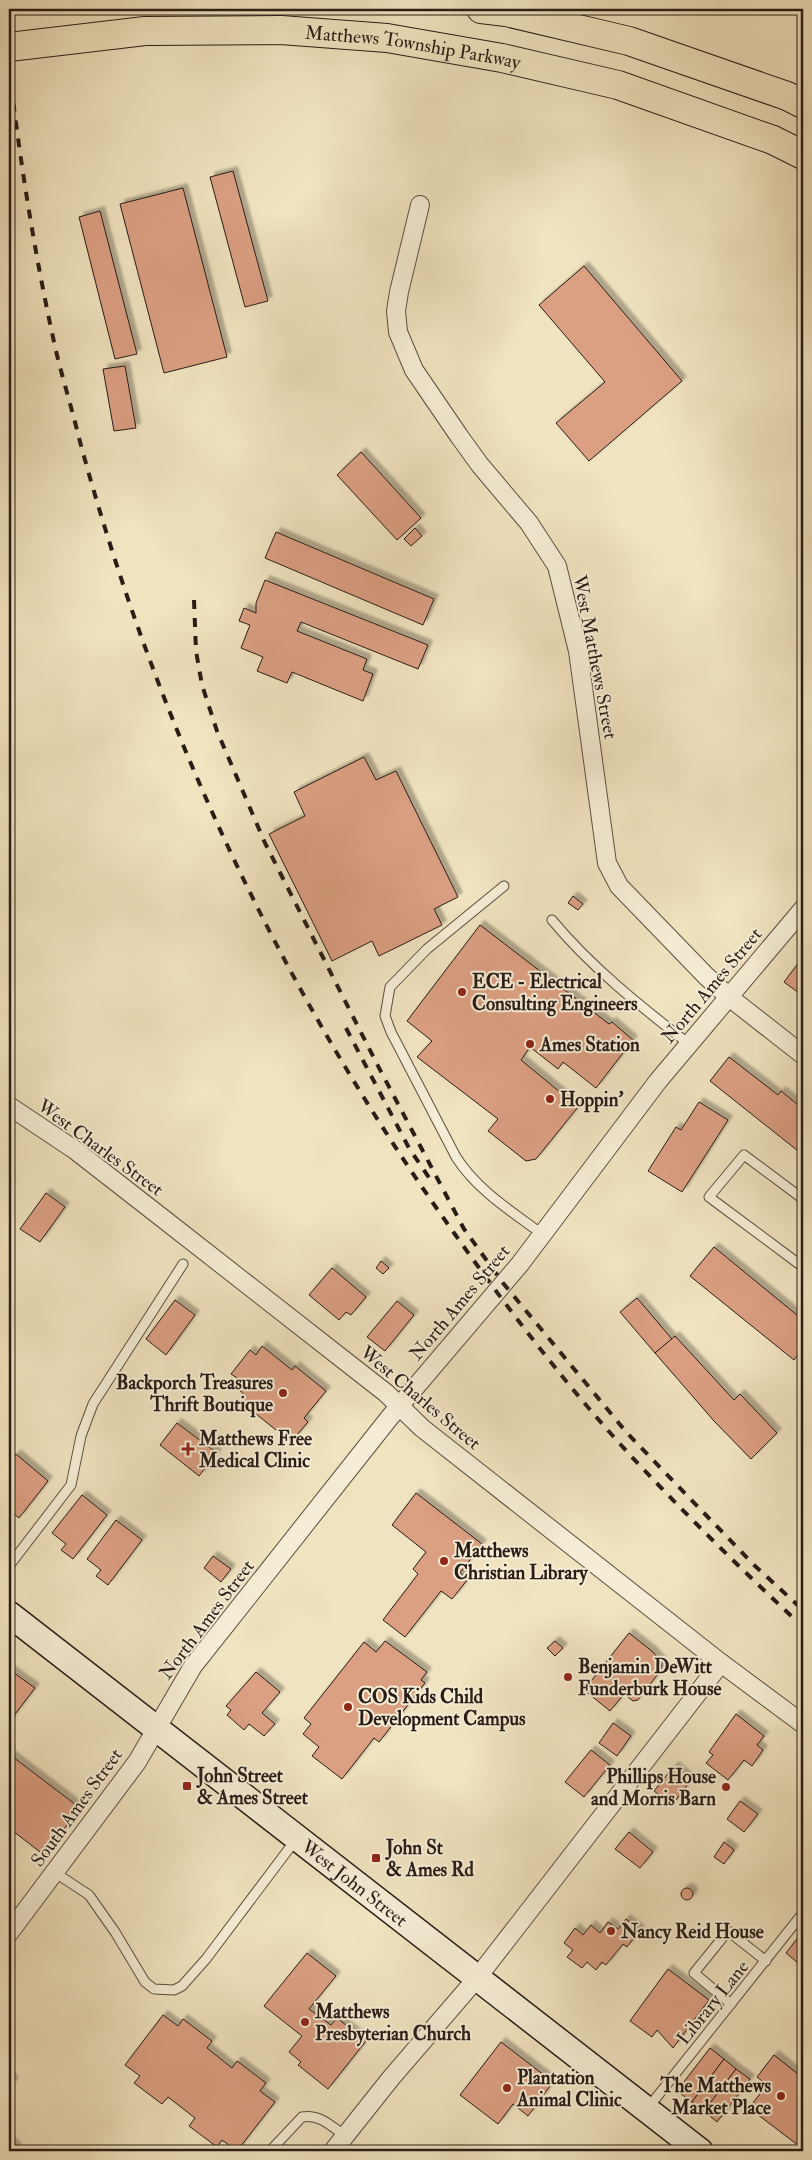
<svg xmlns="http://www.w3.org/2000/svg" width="812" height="2160" viewBox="0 0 812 2160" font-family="'IM FELL Double Pica',serif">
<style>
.building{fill:#db9f82;stroke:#281c17;filter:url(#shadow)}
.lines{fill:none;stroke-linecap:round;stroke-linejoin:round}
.lane-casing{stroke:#5a4e41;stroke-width:11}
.street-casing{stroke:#5a4e41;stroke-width:20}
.secondary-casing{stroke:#281c17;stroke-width:28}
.primary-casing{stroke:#281c17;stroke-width:30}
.lane{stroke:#f5edd5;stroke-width:9}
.street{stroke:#f5edd5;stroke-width:18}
.secondary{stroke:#f5edd5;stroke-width:25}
.primary{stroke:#f0e3bf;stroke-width:28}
.rail{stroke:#281c17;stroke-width:4;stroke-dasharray:9 9;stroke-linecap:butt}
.poi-dot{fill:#8f2418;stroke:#f5edd5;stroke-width:2}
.labels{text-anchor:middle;stroke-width:4;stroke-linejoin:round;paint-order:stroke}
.street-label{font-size:19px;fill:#281c17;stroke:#f5edd5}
.poi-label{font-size:19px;font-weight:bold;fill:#281c17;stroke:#f5edd5;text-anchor:start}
</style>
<defs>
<filter id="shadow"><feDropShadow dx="4.5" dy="-4.5" stdDeviation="1" flood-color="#0004"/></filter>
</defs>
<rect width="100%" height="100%" fill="#f0e3bf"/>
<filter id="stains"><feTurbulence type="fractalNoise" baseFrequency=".004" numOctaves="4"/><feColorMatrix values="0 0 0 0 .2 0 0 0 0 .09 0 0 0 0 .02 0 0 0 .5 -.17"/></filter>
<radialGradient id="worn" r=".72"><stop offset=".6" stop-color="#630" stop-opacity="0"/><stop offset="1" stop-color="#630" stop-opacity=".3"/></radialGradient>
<g class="building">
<polygon points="233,171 268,301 245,307 210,177"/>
<polygon points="183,188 227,357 164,373 120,204"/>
<polygon points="100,211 137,354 115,359 79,217"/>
<polygon points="584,266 682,381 589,461 556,423 605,382 539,305"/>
<polygon points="125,366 136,428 114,431 103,369"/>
<polygon points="361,452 421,518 397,540 337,475"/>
<polygon points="415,528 422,536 411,546 404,539"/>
<polygon points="276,532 434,599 423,625 265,558"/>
<polygon points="265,580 428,645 418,669 301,622 297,631 367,659 363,670 373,674 363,701 292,672 287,683 257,671 263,657 241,648 250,625 239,621 244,608 256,613 256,603"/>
<polygon points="364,757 376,780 396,771 458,897 434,909 442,925 379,956 372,941 332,961 269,834 305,816 294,792"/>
<polygon points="573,896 583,904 578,910 568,903"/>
<polygon points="480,925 609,1024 612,1022 633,1040 596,1088 563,1062 558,1069 530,1047 521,1060 578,1107 536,1159 526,1161 488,1131 498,1119 417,1057 432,1041 407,1021"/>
<polygon points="803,957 803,996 784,982"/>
<polygon points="729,1057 778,1095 781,1091 803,1109 803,1155 710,1081"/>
<polygon points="699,1102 728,1120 682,1192 648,1171 676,1127 681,1130"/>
<polygon points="46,1193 65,1207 40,1242 20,1229"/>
<polygon points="714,1247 803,1320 803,1348 794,1360 690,1276"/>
<polygon points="381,1261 389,1268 383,1274 376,1268"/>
<polygon points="332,1268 366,1297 351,1315 346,1312 339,1320 309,1295"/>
<polygon points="637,1298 672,1339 655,1353 620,1312"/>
<polygon points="175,1300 195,1315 166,1355 146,1339"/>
<polygon points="397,1301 414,1315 385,1351 367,1337"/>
<polygon points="675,1336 734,1400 740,1394 777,1433 751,1459 714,1421 655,1353"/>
<polygon points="262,1346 292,1370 295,1366 326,1391 304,1418 308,1422 291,1442 241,1402 246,1396 232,1384 237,1378 231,1374 250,1350 256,1355"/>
<polygon points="177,1423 217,1453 199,1476 160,1445"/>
<polygon points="16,1454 48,1481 19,1518 9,1510 9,1463"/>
<polygon points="416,1493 482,1544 460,1573 468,1579 452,1599 441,1591 405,1637 383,1620 418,1574 413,1569 426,1552 392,1525"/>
<polygon points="82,1495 107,1515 73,1559 61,1550 66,1544 52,1533"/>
<polygon points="116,1520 142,1540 108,1585 96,1576 101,1570 87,1559"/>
<polygon points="213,1556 231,1569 221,1582 204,1568"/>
<polygon points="629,1633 653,1652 662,1663 661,1670 638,1700 633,1701 624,1694 610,1711 584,1690"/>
<polygon points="385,1641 427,1672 421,1680 425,1683 379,1742 374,1738 342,1779 312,1756 319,1747 303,1734 311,1724 304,1718 364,1642 376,1652"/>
<polygon points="555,1641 563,1648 555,1656 547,1648"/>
<polygon points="10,1670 35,1688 9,1722 9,1672"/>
<polygon points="256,1672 280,1692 262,1713 275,1724 264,1736 249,1724 244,1730 227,1715 231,1710 226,1706"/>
<polygon points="736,1714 764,1736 757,1745 763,1750 752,1766 744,1760 728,1780 706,1763 713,1755 709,1752"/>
<polygon points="613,1723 631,1736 617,1756 599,1743"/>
<polygon points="591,1750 610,1765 584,1797 565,1782"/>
<polygon points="9,1754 80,1808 44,1855 9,1828"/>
<polygon points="674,1766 691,1780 672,1805 654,1791"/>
<polygon points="740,1801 758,1814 744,1832 727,1819"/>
<polygon points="629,1832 653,1852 640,1868 615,1849"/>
<polygon points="724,1842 734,1850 724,1864 714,1857"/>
<circle cx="687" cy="1894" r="6"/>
<polygon points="626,1919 640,1930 627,1947 623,1944 606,1965 602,1962 596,1970 587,1962 582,1968 567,1957 573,1950 564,1943 575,1928 583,1935 591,1925 600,1933 608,1922 618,1929"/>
<polygon points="803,1931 803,1967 786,1953"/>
<polygon points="307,1953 336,1976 309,2009 331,2025 337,2018 366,2041 328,2089 298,2065 301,2062 289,2052 302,2036 264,2006"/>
<polygon points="668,1969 709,2000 673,2048 657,2030 652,2037 630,2021"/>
<polygon points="163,2015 178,2026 183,2019 212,2041 207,2048 232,2068 237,2061 266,2083 260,2091 275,2102 237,2151 222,2140 217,2147 189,2126 195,2118 168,2097 162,2104 134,2083 140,2076 125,2065"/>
<polygon points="501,2042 553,2082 528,2116 513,2104 498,2124 460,2095"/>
<polygon points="710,2048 724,2059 692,2102 677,2091"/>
<polygon points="774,2055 803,2078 803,2149 749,2108 767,2085 757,2077"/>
<polygon points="724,2059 736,2069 704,2111 692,2102"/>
<polygon points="736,2069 750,2079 717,2122 704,2111"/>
<polygon points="9,2077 14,2081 9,2089"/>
<polygon points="9,2141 17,2148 15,2151 9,2151"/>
</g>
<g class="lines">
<defs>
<g id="lane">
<path d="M 504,886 L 427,949 L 390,987 L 385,1016 L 391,1032 L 456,1157 C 477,1190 511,1211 542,1234"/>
<path d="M 552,920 C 591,967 640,1006 689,1044"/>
<polyline points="803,1199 744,1155 709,1197 803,1267"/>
<polyline points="9,1566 71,1485 81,1436 93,1404 183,1264"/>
<polyline points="54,1872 89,1895 115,1932 145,1982 154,1989 174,1990 182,1986 206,1959 297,1838"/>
<polyline points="731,2004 694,1973 728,1931 766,1961"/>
<polyline points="648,2108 803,1913"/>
<path d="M 270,2151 L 302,2117 C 320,2114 331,2126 345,2136"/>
</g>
<g id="street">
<polyline points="420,205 399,292 396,311 398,332 414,370 459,436 480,465 529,523 557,566 578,651 607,863 619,886 706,976 729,997 803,1055"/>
<polyline points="9,1106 75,1150 161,1217 386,1393 422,1428 721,1663 803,1724"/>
<polyline points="9,1933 137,1762 193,1666 390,1417 520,1264 658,1081 803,909"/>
<polyline points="333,2151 391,2078 477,1978 721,1663"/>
</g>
<g id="secondary">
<path id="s1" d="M 9,1614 L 700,2151"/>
</g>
<g id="primary">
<polyline points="481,9 506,12 629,41 787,96 803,104"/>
<path id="s2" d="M 9,47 L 145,31 L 281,30 L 387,38 L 502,58 L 618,85 L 773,140 L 803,155"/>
</g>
</defs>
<use href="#lane" class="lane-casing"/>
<use href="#street" class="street-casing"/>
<use href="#secondary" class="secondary-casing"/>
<use href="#primary" class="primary-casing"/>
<use href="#lane" class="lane"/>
<use href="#street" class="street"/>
<use href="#secondary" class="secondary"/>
<use href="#primary" class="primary"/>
<g class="rail">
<path d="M 9,67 C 20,162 35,257 56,351 C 63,380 72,409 79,438 C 155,721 278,984 447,1223 C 504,1304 564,1383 631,1456 C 686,1515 744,1572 803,1627"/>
<polyline points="194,600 196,651 202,685 217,731 265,843 377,1064 464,1229 503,1283 627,1433 754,1565 803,1610"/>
<polyline points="346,1028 409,1148 434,1185"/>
</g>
</g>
<g class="poi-dot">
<circle cx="462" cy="992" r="5"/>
<circle cx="530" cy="1044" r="5"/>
<circle cx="550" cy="1099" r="5"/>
<circle cx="283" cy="1393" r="5"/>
<path d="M185.5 1441.5h5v5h5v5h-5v5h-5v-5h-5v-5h5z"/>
<circle cx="444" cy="1561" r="5"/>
<circle cx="568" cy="1677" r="5"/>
<circle cx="348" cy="1707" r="5"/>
<rect x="182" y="1781" width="10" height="10" rx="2.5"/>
<circle cx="726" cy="1787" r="5"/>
<rect x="371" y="1853" width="10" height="10" rx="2.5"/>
<circle cx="611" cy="1931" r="5"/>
<circle cx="305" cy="2022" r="5"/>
<circle cx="507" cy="2088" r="5"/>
<circle cx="781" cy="2096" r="5"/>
</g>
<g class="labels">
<g class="street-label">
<text dy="7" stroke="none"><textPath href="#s2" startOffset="406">Matthews Township Parkway</textPath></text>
<text transform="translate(596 657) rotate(79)" y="7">West Matthews Street</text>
<text transform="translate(711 985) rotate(-50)" y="7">North Ames Street</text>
<text transform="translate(101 1147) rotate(36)" y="7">West Charles Street</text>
<text transform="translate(459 1302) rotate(-50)" y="7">North Ames Street</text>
<text transform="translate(421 1397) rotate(40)" y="7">West Charles Street</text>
<text transform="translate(206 1619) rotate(-53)" y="7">North Ames Street</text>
<text transform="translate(76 1807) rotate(-54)" y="7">South Ames Street</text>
<text dy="7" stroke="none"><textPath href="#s1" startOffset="438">West John Street</textPath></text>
<text transform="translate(712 2002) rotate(-51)" y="7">Library Lane</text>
</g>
<g class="poi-label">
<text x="472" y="988">ECE - Electrical<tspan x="472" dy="22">Consulting Engineers</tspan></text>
<text x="540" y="1051">Ames Station</text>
<text x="560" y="1106">Hoppin'</text>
<text x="273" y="1389" text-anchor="end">Backporch Treasures<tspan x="273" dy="22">Thrift Boutique</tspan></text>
<text x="199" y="1445">Matthews Free<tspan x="199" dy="22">Medical Clinic</tspan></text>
<text x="454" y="1557">Matthews<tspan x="454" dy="22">Christian Library</tspan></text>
<text x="578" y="1673">Benjamin DeWitt<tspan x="578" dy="22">Funderburk House</tspan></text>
<text x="358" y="1703">COS Kids Child<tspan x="358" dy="22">Development Campus</tspan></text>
<text x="197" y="1782">John Street<tspan x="197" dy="22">&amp; Ames Street</tspan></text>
<text x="716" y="1783" text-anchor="end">Phillips House<tspan x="716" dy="22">and Morris Barn</tspan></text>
<text x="386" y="1854">John St<tspan x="386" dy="22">&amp; Ames Rd</tspan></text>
<text x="621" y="1938">Nancy Reid House</text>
<text x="315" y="2018">Matthews<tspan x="315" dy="22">Presbyterian Church</tspan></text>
<text x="517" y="2084">Plantation<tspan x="517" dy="22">Animal Clinic</tspan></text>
<text x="771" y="2092" text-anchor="end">The Matthews<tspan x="771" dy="22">Market Place</tspan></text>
</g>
</g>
<rect width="812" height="2160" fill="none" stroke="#f0e3bf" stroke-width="30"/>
<rect x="10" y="10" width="792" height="2140" fill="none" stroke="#281c17" stroke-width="2.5"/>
<rect x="15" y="15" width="782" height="2130" fill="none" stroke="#281c17"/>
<rect width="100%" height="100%" filter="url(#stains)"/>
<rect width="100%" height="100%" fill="url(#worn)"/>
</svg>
